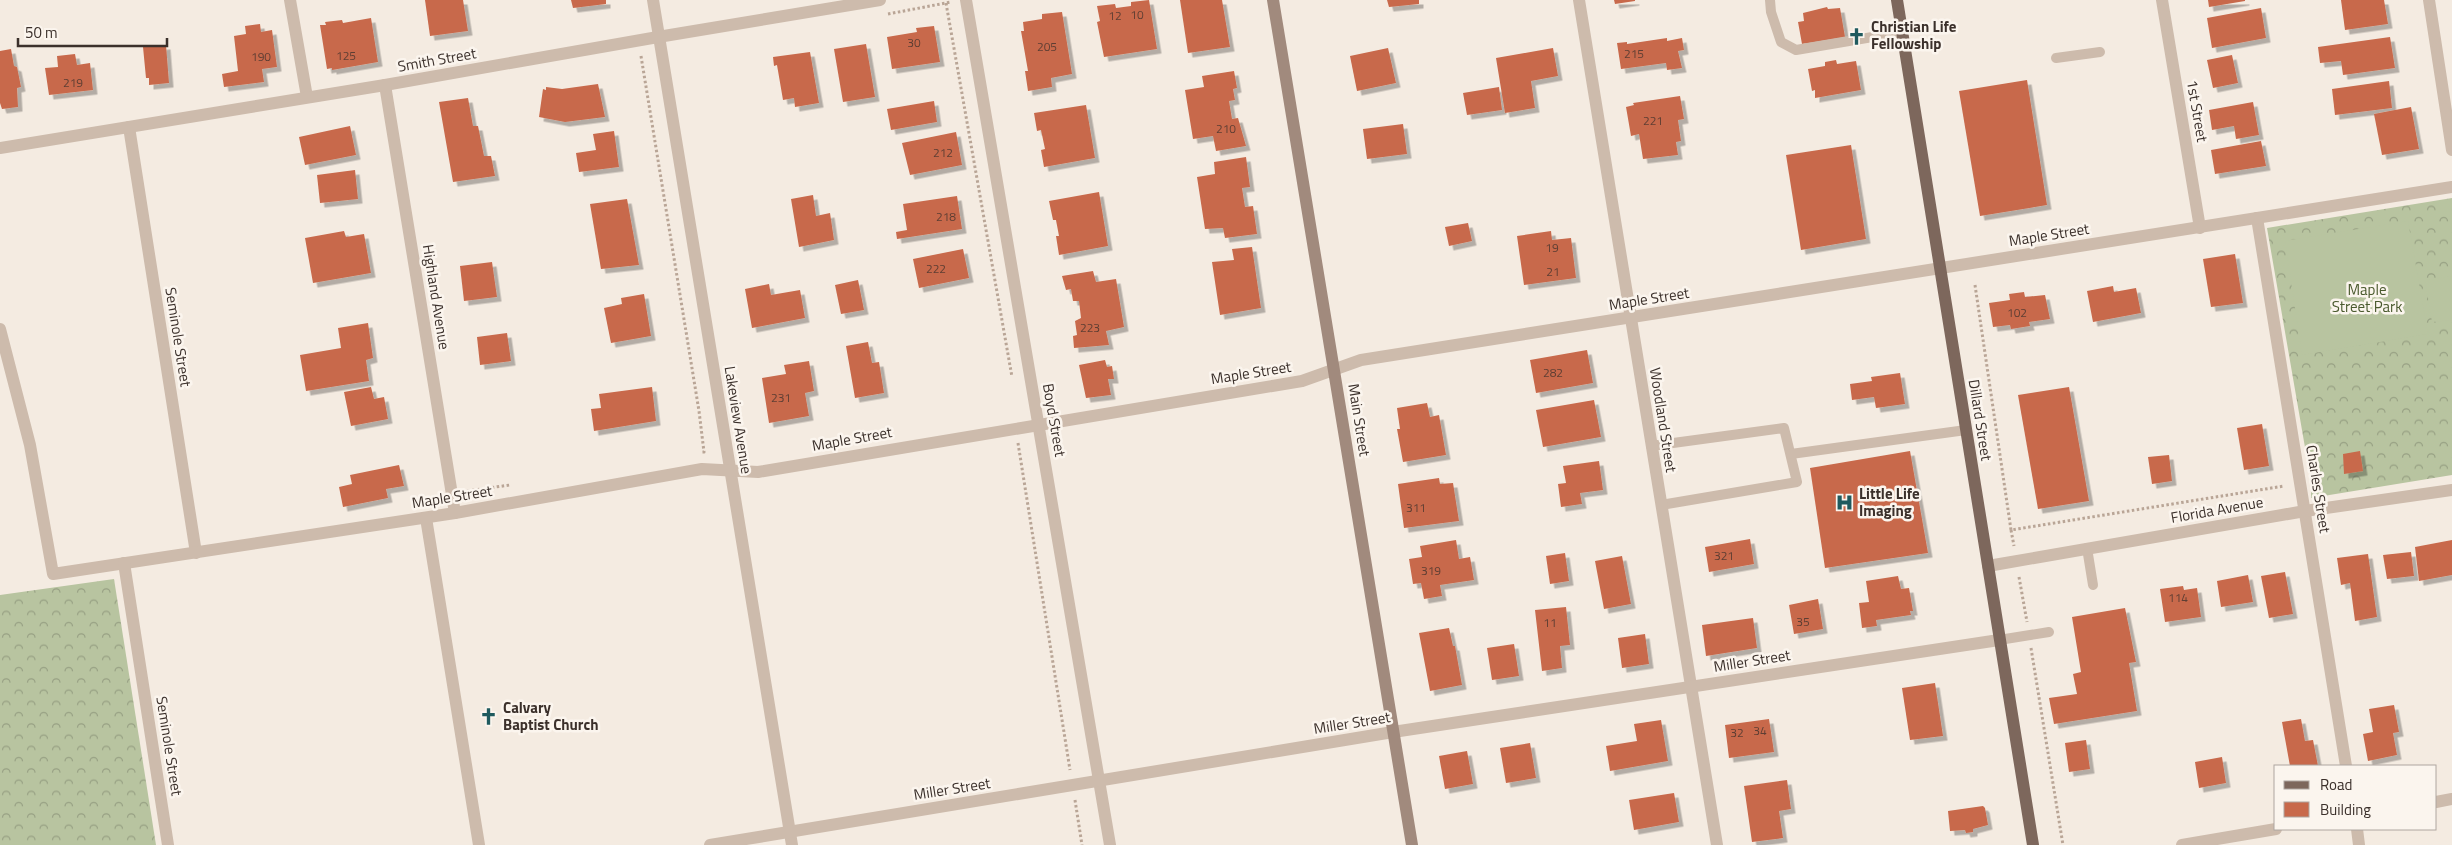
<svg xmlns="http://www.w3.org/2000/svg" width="2452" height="845" viewBox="0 0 2452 845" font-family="'Titillium Web',sans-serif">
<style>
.forest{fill:url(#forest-crowns)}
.pitch{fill:#b8c4a0}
.building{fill:#c8694b;filter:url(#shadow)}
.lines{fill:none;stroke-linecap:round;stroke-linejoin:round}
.path{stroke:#b9a596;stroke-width:3;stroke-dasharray:2.5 2.5;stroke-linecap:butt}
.lane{stroke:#cdbbac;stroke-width:10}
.street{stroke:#cdbbac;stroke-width:12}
.secondary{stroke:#a18a7d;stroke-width:12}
.primary{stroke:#7d675c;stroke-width:12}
.labels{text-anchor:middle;stroke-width:5;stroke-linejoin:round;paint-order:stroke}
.number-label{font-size:12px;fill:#5e3e33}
.poi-label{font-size:15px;font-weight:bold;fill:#3b302b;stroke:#fbf5ee;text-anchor:start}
.street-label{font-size:15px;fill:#3b302b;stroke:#fbf5ee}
.park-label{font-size:15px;fill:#4a5a2e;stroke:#fbf5ee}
</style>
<defs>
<pattern id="forest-crowns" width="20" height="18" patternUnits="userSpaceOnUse" patternTransform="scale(1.25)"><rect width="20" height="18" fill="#b8c4a0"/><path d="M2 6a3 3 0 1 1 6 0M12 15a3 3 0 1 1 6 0" fill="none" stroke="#97a083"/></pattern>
<filter id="shadow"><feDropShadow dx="4.5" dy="4.5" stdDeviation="0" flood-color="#0004"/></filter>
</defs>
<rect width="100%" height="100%" fill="#f4ebe1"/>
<g class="forest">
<polygon points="2452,198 2452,475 2311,498 2311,482 2267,228"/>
<polygon points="114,579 156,845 0,845 0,595"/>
</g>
<g class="pitch">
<polygon points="2408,221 2428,334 2302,355 2285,241"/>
<polygon points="2452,276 2452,320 2432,322 2425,280"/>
</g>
<g class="building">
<polygon points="425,0 463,0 468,31 430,36"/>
<polygon points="571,0 606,0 606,4 573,8"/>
<polygon points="1149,0 1157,49 1104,57 1097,22 1100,21 1097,6 1115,4 1116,8 1131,6 1131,2"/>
<polygon points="1180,0 1222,0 1230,47 1188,53"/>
<polygon points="1387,0 1419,0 1419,4 1389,7"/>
<polygon points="1614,0 1635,0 1635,1 1615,4"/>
<polygon points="2208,0 2245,0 2245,1 2209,7"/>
<polygon points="2341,0 2384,0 2388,24 2345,30"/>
<polygon points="1827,7 1828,9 1840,8 1845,37 1802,44 1798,22 1804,21 1803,13"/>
<polygon points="2261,8 2266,38 2212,48 2207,18"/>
<polygon points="1062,12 1072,74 1051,78 1052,87 1028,91 1025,71 1028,71 1021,31 1024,31 1023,22 1042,19 1042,14"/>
<polygon points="371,18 378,62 332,70 332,68 327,69 320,25 326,25 325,22 342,20 343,23"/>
<polygon points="260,24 261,32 272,30 277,67 262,69 264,82 224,87 222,74 238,71 234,36 246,34 245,26"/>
<polygon points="934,26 940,62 892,69 887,37 917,32 916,28"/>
<polygon points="2390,37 2395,68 2343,75 2341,61 2320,63 2318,47"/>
<polygon points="1667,38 1667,41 1682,38 1684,50 1678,51 1682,68 1667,70 1666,63 1621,69 1617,43 1627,42 1627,44"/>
<polygon points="866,44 875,97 843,102 834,49"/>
<polygon points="166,45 169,83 149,85 149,78 146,78 143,47"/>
<polygon points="1388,48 1396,83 1357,91 1350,56"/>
<polygon points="1553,48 1558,76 1531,81 1535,108 1505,113 1496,58"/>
<polygon points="11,49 14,66 17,67 21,87 17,88 18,107 2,109 0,103 0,51"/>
<polygon points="810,52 819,103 795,107 794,98 783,100 777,65 774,66 773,57"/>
<polygon points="75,54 77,65 90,63 93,90 49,95 45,68 58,67 57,56"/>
<polygon points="2232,55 2238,83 2213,88 2207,60"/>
<polygon points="1836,60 1837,64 1856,61 1861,90 1815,98 1815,90 1812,91 1808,69 1825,66 1825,62"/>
<polygon points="1234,71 1237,88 1233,89 1235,100 1229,101 1232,119 1238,118 1246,146 1216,151 1213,136 1193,139 1185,90 1204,87 1202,76"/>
<polygon points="2027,80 2047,205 1980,216 1959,91"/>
<polygon points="2389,81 2392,108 2335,115 2332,89"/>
<polygon points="598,84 605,117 565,122 539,117 543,89 546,90 546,87 562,89"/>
<polygon points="1499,87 1502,110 1467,115 1463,93"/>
<polygon points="1680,96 1684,119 1678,120 1681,141 1676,142 1678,155 1643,159 1639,134 1631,136 1626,107 1634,105 1633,103"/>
<polygon points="468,98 473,126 478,126 484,156 491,156 495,176 453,182 439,102"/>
<polygon points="934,101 937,122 891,130 887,109"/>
<polygon points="2253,102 2259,135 2236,139 2234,126 2212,130 2209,110"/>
<polygon points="1086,105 1095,158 1044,167 1041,150 1045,149 1041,130 1037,131 1034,113"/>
<polygon points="2411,107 2419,149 2382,155 2374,114"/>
<polygon points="1403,124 1407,154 1367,159 1363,129"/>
<polygon points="350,126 356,155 305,165 299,137"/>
<polygon points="614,131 619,167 579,172 576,153 596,150 593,134"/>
<polygon points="956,132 962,165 910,175 902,143"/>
<polygon points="2261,141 2266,166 2215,174 2211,150"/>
<polygon points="1851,145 1866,239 1801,250 1786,155"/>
<polygon points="1246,157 1250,187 1242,188 1245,207 1253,206 1257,234 1225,238 1223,228 1205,229 1197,177 1215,174 1214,162"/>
<polygon points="355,170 358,199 320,203 317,175"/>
<polygon points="1099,192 1108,246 1059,255 1056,236 1059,236 1056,220 1053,220 1049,201"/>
<polygon points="813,195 816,216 830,213 834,240 799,247 791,199"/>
<polygon points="957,196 962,229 897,239 896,232 907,230 903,204"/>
<polygon points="627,199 639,265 601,269 590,204"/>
<polygon points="1468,223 1472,241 1449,246 1445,227"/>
<polygon points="344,231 346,237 364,234 371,273 313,283 305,238"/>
<polygon points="1551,231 1552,240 1571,238 1576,278 1524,285 1517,236"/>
<polygon points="1252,247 1261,308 1220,315 1212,262 1234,260 1232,249"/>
<polygon points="963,249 969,278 919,288 913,259"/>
<polygon points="2235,254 2243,303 2211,307 2203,259"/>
<polygon points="492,262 497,297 464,301 460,266"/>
<polygon points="1093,271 1096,282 1116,279 1124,327 1106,331 1109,345 1074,348 1073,336 1077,335 1075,321 1081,318 1079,301 1073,301 1071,289 1066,290 1062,276"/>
<polygon points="858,280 864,310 841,314 835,285"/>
<polygon points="769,284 771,295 800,290 805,318 752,328 745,289"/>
<polygon points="2113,286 2114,292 2136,288 2141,313 2093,322 2087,291"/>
<polygon points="2024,292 2025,297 2045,295 2050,319 2029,322 2030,326 2011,329 2010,325 1993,327 1989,303 2010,300 2009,294"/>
<polygon points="644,294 651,336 611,343 604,308 622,304 621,298"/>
<polygon points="368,323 373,358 366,360 369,381 306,391 300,355 341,348 338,328"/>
<polygon points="507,333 511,361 480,365 477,337"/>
<polygon points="868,342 872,363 879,362 884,393 855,398 846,346"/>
<polygon points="1587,350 1593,383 1536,393 1530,360"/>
<polygon points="1105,360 1107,367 1112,366 1114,379 1108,379 1111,395 1086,398 1079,365"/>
<polygon points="809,361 814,391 805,393 809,416 769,423 762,378 786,374 784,365"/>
<polygon points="1900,373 1905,404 1876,408 1874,397 1852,400 1850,384 1872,381 1871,377"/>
<polygon points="371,387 374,399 384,397 388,419 351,426 344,392"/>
<polygon points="652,387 656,421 594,431 591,409 601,408 599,394"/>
<polygon points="2069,387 2089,501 2038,509 2018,395"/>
<polygon points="1594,400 1601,437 1543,447 1536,410"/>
<polygon points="1427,403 1430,417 1439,415 1446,455 1403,462 1397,429 1400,429 1397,408"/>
<polygon points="2262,424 2269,466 2244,470 2237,428"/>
<polygon points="1910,451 1928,553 1825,568 1810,468"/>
<polygon points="2360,451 2363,471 2344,474 2343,454"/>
<polygon points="2169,455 2172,481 2152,484 2148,457"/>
<polygon points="1599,461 1603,490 1580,493 1582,504 1561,507 1558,484 1566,483 1563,466"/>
<polygon points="399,465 404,486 386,489 388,498 343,507 339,487 352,484 350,475"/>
<polygon points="1439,478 1440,484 1453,483 1459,521 1404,528 1398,484"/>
<polygon points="1750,539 1754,564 1709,572 1705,547"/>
<polygon points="1456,540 1459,559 1470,557 1474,580 1440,585 1442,596 1424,599 1421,583 1413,584 1409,559 1422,557 1420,546"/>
<polygon points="2452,540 2452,575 2419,581 2415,547"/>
<polygon points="2411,552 2414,576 2387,579 2383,555"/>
<polygon points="1565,553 1569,581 1550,584 1546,556"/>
<polygon points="2368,554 2377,617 2355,621 2350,583 2341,585 2337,558"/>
<polygon points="1622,556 1631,604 1604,609 1595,561"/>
<polygon points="2285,572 2293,614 2269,618 2261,576"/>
<polygon points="2248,575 2253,602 2221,607 2217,581"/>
<polygon points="1898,576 1901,589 1909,588 1913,611 1910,611 1911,615 1876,620 1877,626 1862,628 1859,603 1869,602 1866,581"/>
<polygon points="2183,586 2184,590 2197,588 2201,617 2165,622 2160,589"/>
<polygon points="1818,599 1823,629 1794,634 1789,605"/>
<polygon points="1566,607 1570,645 1560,646 1562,668 1542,671 1535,610"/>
<polygon points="2125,608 2136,662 2129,663 2137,711 2054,724 2049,698 2077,694 2073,674 2081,672 2072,617"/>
<polygon points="1753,618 1757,648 1706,656 1702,625"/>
<polygon points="1449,628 1453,646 1455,646 1462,685 1430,691 1419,633"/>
<polygon points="1645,634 1649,664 1622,668 1618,638"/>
<polygon points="1514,644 1519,676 1492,680 1487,648"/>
<polygon points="1935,683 1943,736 1910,740 1902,688"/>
<polygon points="2394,705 2399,732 2393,733 2397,755 2368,761 2363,734 2373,732 2369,709"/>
<polygon points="1769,719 1774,752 1729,758 1725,725"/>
<polygon points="2301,719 2305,741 2313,740 2318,766 2290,766 2282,722"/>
<polygon points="1661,720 1668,761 1610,771 1606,746 1637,741 1634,724"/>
<polygon points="2086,740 2090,769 2069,772 2065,743"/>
<polygon points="1530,743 1536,778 1506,783 1500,748"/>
<polygon points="1467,751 1473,784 1445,789 1439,756"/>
<polygon points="2222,757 2226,783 2199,788 2195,762"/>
<polygon points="1787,780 1791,809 1779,811 1783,838 1752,842 1744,786"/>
<polygon points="1674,793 1679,822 1634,830 1629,800"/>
<polygon points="1983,806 1985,808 1988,825 1973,829 1973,832 1966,833 1965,830 1950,831 1948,811"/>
</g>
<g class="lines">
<g class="path">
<polyline points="946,3 1012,377"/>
<polyline points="888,14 951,2"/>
<polyline points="641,56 699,411 704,452 701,452"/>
<polyline points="1975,285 2011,530 2284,486"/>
<polyline points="1018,443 1070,770"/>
<polyline points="467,491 510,485"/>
<polyline points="2011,530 2014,546"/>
<polyline points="2019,577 2027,622"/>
<polyline points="2031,648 2063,845"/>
<polyline points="1075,800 1082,845"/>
</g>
<g class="lane">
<polyline points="1770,0 1771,12 1781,42 1796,50 1902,32"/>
<polyline points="2056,58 2100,52"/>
<polyline points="1651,446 1784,428 1797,482 1661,505"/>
<polyline points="1791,454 1966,430"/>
<polyline points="2087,548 2093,585"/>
<polyline points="1999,640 2049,632"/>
</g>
<g class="street">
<polyline points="290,0 307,97"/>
<polyline points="653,0 792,845"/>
<polyline points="966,0 1110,845"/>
<polyline points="1579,0 1717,845"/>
<polyline points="2162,0 2200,228"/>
<polyline points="2429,0 2452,150"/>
<polyline points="385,85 455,513"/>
<polyline points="129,127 196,553"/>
<polyline points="0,148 385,85 658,37 880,0"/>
<polyline points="2257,218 2346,766"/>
<polyline points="0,329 30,445 53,574 455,513 702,469 758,472 1302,381 1361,360 2452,187"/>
<polyline points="426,518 479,845"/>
<polyline points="124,563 168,845"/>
<polyline points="1988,566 2305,511 2452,490"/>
<polyline points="2436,802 2452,799"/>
<polyline points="2357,829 2359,845"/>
<polyline points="710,845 1393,732 1999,640"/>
<polyline points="2182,845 2276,829"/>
</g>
<polyline class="secondary" points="1273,0 1412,845"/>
<polyline class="primary" points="1897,0 2033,845"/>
</g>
<defs>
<symbol id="church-bare" viewBox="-9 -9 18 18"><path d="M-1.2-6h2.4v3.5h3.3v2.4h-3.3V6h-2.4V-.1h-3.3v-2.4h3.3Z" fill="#1f5a5e" stroke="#fbf5ee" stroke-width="2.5" paint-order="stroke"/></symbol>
<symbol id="hospital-bare" viewBox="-9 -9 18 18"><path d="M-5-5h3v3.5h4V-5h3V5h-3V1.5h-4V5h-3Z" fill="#1f5a5e" stroke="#fbf5ee" stroke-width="2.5" paint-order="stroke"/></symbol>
</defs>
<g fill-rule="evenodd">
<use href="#church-bare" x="1844" y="24" width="25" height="25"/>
<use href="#hospital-bare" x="1832" y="490" width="25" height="25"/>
<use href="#church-bare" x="476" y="704" width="25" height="25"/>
</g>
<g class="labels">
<g class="number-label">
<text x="1137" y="19">10</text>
<text x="1115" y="20">12</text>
<text x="914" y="47">30</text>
<text x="1047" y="51">205</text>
<text x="1634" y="58">215</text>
<text x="346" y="60">125</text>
<text x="261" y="61">190</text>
<text x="73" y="87">219</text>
<text x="1653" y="125">221</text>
<text x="1226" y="133">210</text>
<text x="943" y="157">212</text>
<text x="946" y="221">218</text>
<text x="1552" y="252">19</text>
<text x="936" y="273">222</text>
<text x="1553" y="276">21</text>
<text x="2017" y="317">102</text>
<text x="1090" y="332">223</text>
<text x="1553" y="377">282</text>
<text x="781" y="402">231</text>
<text x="1416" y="512">311</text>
<text x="1724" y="560">321</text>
<text x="1431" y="575">319</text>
<text x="2178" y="602">114</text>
<text x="1803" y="626">35</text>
<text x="1550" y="627">11</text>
<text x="1760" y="735">34</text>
<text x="1737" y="737">32</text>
</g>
<g class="poi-label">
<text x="1871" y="32">Christian Life<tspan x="1871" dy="17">Fellowship</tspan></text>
<text x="1859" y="499">Little Life<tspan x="1859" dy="17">Imaging</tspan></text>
<text x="503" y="713">Calvary<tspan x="503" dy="17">Baptist Church</tspan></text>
</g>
<g class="street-label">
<text transform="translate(437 60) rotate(-10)" y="5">Smith Street</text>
<text transform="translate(2197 111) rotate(80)" y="5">1st Street</text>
<text transform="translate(2049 235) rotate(-9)" y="5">Maple Street</text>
<text transform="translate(436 297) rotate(81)" y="5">Highland Avenue</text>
<text transform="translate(1649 299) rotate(-9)" y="5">Maple Street</text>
<text transform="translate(178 337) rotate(81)" y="5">Seminole Street</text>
<text transform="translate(1251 373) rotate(-9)" y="5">Maple Street</text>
<text transform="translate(738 420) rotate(81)" y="5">Lakeview Avenue</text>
<text transform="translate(1054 420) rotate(80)" y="5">Boyd Street</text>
<text transform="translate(1359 420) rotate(81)" y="5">Main Street</text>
<text transform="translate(1663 420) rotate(81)" y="5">Woodland Street</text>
<text transform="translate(1980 420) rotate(81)" y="5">Dillard Street</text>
<text transform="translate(852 439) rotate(-10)" y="5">Maple Street</text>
<text transform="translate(2318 489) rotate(81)" y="5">Charles Street</text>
<text transform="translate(452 497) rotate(-9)" y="5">Maple Street</text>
<text transform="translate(2217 510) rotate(-10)" y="5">Florida Avenue</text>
<text transform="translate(1752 661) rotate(-9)" y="5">Miller Street</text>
<text transform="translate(1352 723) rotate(-9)" y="5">Miller Street</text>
<text transform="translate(169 746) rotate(81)" y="5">Seminole Street</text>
<text transform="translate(952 789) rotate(-9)" y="5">Miller Street</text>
</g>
<g class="park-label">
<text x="2367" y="295">Maple<tspan x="2367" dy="17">Street Park</tspan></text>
</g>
</g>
<rect x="2274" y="765" width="162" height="65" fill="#fbf5ee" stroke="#aea6a0"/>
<rect x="2284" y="781" width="25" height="8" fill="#7d675c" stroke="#aea6a0"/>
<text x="2320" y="790" font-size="15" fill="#3b302b">Road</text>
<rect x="2284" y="802" width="25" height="15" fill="#c8694b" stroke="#aea6a0"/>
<text x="2320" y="815" font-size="15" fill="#3b302b">Building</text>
<path d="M18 38v8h149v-8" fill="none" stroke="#3b302b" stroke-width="2.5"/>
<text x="25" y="38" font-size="15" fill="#3b302b" stroke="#fbf5ee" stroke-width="4" paint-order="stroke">50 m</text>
</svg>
